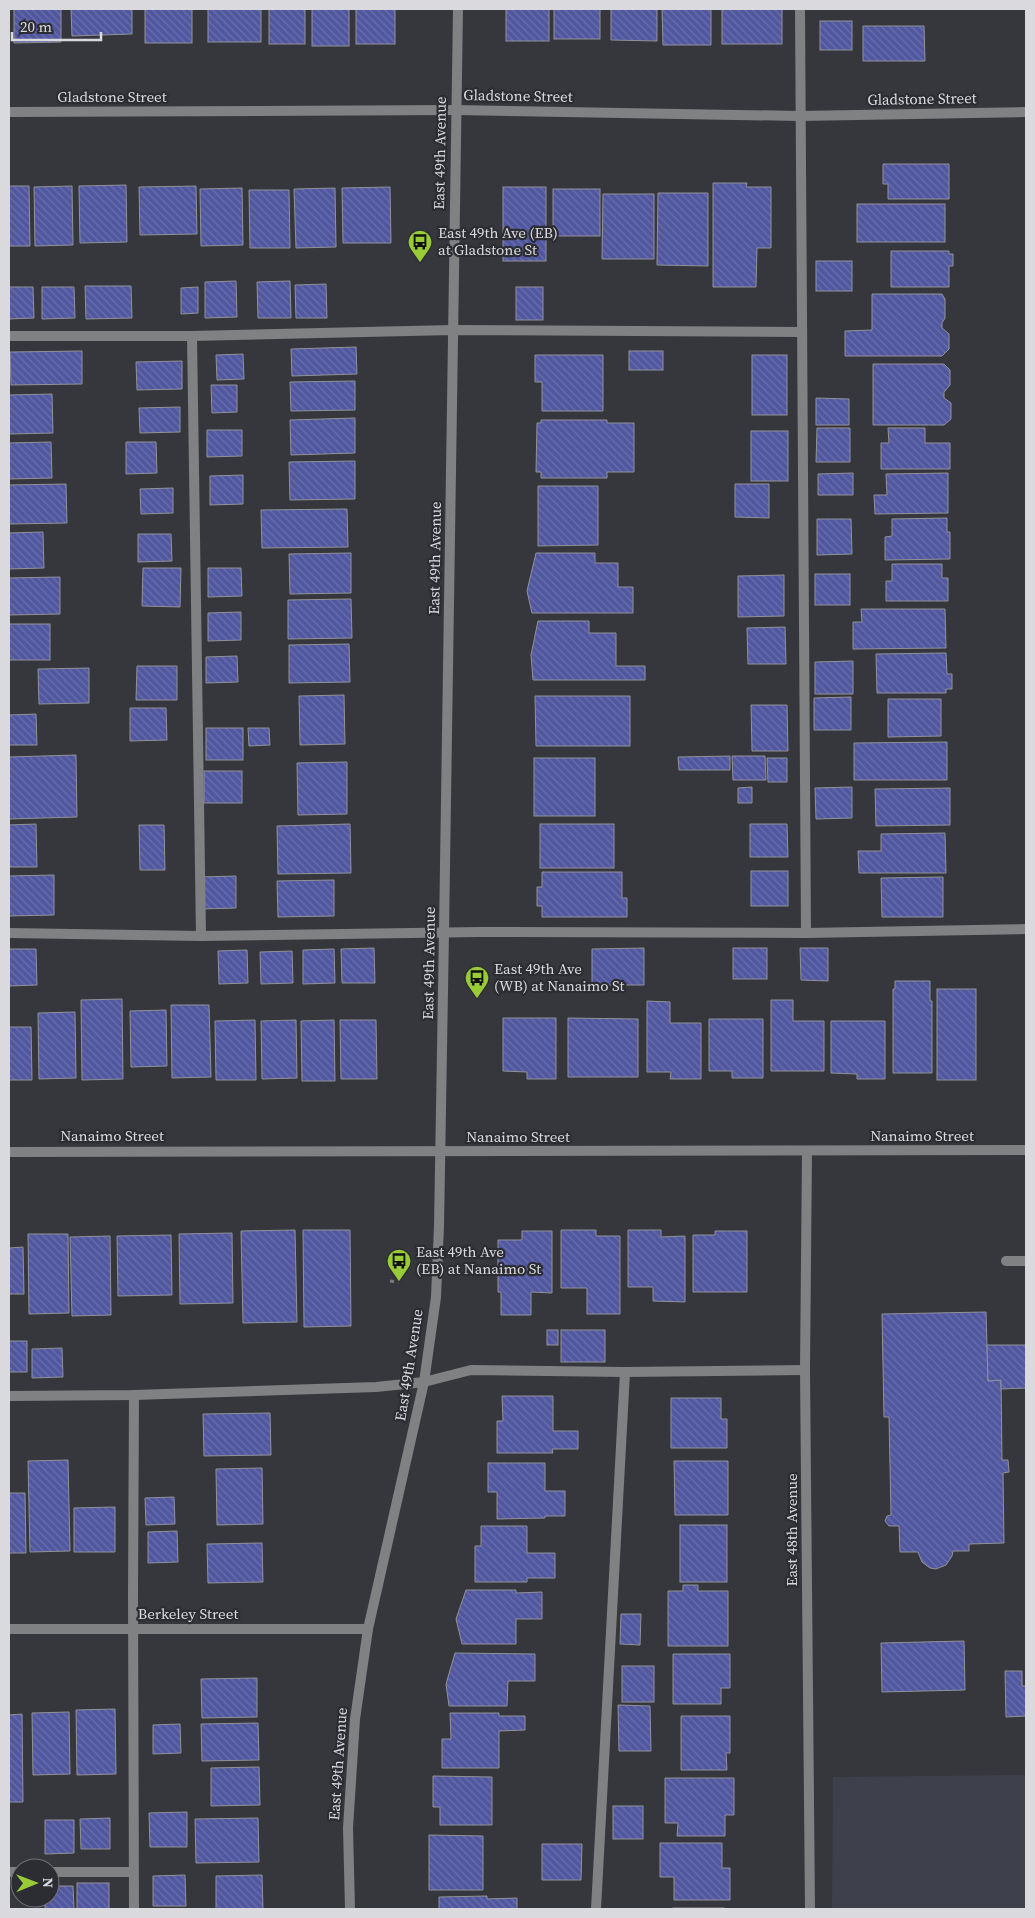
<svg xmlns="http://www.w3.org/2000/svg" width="1035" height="1918" viewBox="0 0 1035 1918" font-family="'Source Serif 4',serif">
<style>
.built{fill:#3e404b}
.building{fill:url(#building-back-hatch);stroke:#919298}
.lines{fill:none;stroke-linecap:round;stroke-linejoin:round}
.path{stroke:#7a7b7f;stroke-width:3;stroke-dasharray:4 4;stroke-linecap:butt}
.service{stroke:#808183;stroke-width:10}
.minor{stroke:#808183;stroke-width:10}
.tertiary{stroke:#808183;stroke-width:10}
.labels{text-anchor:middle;stroke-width:4.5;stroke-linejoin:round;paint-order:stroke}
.street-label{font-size:15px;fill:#dadade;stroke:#2c2d32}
.poi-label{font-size:15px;fill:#dadade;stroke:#2c2d32;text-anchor:start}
</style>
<defs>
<pattern id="building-back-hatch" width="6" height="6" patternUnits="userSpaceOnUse" patternTransform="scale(1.25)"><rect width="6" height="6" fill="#50579f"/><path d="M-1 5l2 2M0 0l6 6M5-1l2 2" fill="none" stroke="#696fac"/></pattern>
</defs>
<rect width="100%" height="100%" fill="#36373c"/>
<polygon class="built" points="1026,1775 1026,1909 832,1908 833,1777"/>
<g class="building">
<polygon points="14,9 61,9 61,42 14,43"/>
<polygon points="71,9 132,9 132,34 72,36"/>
<rect x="145" y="9" width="47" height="34"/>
<rect x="208" y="9" width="53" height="33"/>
<rect x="269" y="9" width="36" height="35"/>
<rect x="312" y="9" width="37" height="37"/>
<rect x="356" y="9" width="39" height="35"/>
<rect x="506" y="9" width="43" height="32"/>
<rect x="554" y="9" width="46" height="30"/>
<polygon points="611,9 657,9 657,41 611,40"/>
<polygon points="662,9 711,9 711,45 663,45"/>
<rect x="722" y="9" width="60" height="35"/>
<rect x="820" y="21" width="32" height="29"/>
<polygon points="863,26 924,26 925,61 863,61"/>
<polygon points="883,164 949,164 949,199 888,199 888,184 883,184"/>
<polygon points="713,183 747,183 746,187 771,187 771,248 757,248 756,287 713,287"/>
<polygon points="126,185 127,242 80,243 79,186"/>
<polygon points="9,186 29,186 30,246 9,246"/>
<polygon points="72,186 73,245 35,246 34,187"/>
<polygon points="196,186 197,234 140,235 139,187"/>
<polygon points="390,187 391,243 343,243 342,188"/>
<rect x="503" y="187" width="43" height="74"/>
<polygon points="242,188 243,245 201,246 200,189"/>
<polygon points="335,188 336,247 296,248 294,189"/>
<rect x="553" y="189" width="47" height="47"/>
<polygon points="249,190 289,190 290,248 250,248"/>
<polygon points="658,193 708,193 708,266 657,265"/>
<polygon points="603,194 654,194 654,259 602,259"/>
<rect x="857" y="204" width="88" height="38"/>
<polygon points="891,251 949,251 949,254 953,254 953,266 949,266 949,287 891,287"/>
<rect x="816" y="261" width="36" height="30"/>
<polygon points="236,281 237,317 205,318 205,282"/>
<polygon points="290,281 291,318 258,318 257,282"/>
<polygon points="326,284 327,318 296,318 295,285"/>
<polygon points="85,286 131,286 132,318 86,319"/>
<polygon points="9,287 33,287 34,318 9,319"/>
<polygon points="42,287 74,287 75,318 42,319"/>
<polygon points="198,287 198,313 181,314 181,288"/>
<rect x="516" y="287" width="27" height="33"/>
<polygon points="872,294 942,294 945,299 945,318 942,323 942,328 949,334 949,349 942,356 845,356 845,331 872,330"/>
<polygon points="356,347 357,374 292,376 291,349"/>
<polygon points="82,351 82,384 11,385 10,352"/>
<rect x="629" y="351" width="34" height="19"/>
<polygon points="243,354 244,379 217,380 216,355"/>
<polygon points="535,355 603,355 603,411 542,411 542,382 535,382"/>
<rect x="752" y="355" width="35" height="60"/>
<polygon points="182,361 182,389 137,390 136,362"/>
<polygon points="873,364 944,364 950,370 950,385 944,392 944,398 951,403 951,419 944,425 873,425"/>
<polygon points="355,381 355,410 291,411 290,382"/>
<polygon points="211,385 237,385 237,412 212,413"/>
<polygon points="52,394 53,433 9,434 9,395"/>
<polygon points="816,398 849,399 849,425 816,425"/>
<polygon points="180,407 180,432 140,433 139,408"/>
<polygon points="355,418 355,453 291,455 290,420"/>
<polygon points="541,420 607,420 607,423 634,423 634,472 607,472 607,478 541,478 541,472 536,472 537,423 541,423"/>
<polygon points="817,428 850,428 850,462 816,462"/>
<polygon points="888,428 925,428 925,443 950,443 950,469 881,469 881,443 889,443"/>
<polygon points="207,430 242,430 242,456 207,457"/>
<rect x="751" y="431" width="37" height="50"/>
<polygon points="51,442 52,478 9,479 9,443"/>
<polygon points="126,442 156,442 157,473 126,474"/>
<polygon points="355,461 355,499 290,500 289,462"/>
<polygon points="853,473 853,495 818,495 818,474"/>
<polygon points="948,473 948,513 875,514 874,495 887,495 886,474"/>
<polygon points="243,475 243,504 210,505 210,476"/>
<polygon points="66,484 67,523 9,524 9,485"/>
<polygon points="735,484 769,484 769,518 735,517"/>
<polygon points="538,486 598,486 598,545 538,546"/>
<polygon points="173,488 173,513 141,514 140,489"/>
<polygon points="347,509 348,547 262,548 261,510"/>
<polygon points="947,518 947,532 950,532 950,559 885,560 885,537 892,536 892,519"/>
<polygon points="817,519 851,519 852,554 817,555"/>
<polygon points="43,532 44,568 9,569 9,533"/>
<polygon points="138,534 171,534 172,561 138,562"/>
<polygon points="351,553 351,593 290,594 289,554"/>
<polygon points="536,553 595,553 595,563 618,563 618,587 633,587 633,613 532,613 527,591"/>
<polygon points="892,564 942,564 942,578 948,578 948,601 886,601 886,581 892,581"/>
<polygon points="143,568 181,568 180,607 142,606"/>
<polygon points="208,568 241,568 242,596 208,597"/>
<rect x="815" y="574" width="35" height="31"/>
<polygon points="784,575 784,616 738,617 738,576"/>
<polygon points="60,577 60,614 9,615 9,578"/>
<polygon points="351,599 352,638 288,639 288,600"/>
<polygon points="861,609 945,609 946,648 853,649 853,622 862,622"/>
<polygon points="241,612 241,640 208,641 208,613"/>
<polygon points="538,621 589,621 589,633 616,633 616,666 645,666 645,680 533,680 531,655"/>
<rect x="9" y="624" width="41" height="36"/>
<polygon points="785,627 786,664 748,664 747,628"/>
<polygon points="349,644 350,682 289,683 289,645"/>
<polygon points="946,653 947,674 952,674 952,689 946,689 946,693 877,693 876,654"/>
<polygon points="237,656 238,682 206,683 206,657"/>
<polygon points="853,661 853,694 815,694 815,662"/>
<polygon points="137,666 177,666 177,700 136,700"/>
<polygon points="89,668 89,703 39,704 38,669"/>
<polygon points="344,695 345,744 300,745 299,696"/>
<polygon points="535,696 630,696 630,746 536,746"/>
<polygon points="851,697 851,730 814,730 814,698"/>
<polygon points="888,699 941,699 941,736 888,737"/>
<polygon points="751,705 787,705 788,751 752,751"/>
<polygon points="130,708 166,708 167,740 130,741"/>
<polygon points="36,714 37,745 9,745 9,715"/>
<rect x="206" y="728" width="37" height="32"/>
<polygon points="248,728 269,728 270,745 249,746"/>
<polygon points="947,742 947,780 854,780 854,743"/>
<polygon points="76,755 77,817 9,819 9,757"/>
<polygon points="730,756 730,770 679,770 678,757"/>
<polygon points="732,756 765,756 766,780 733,780"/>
<rect x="534" y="758" width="61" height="58"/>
<polygon points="767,758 787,758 787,782 768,782"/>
<polygon points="347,762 347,814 298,815 297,763"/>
<rect x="204" y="771" width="38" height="32"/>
<polygon points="752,787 752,803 738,803 738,788"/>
<polygon points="852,787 852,818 816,819 815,788"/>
<polygon points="950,788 950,825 876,826 875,789"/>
<polygon points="36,824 37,867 9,867 9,825"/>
<polygon points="350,824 351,873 278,874 277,826"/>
<rect x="540" y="824" width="74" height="44"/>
<polygon points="750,824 787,824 788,857 750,857"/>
<polygon points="139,825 164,825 165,870 140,870"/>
<polygon points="945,833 946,873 859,873 858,851 881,851 881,834"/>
<rect x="751" y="871" width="37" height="35"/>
<polygon points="542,872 622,872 622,898 627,898 627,917 542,917 542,906 537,906 537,887 542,887"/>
<polygon points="54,875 54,915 9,916 9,876"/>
<polygon points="236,876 236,908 201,909 200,877"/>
<polygon points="943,877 943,917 882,917 881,878"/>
<polygon points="334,880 334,916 278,917 277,881"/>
<polygon points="374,948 375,983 342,983 341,949"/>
<polygon points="644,948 644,985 592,985 592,949"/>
<rect x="733" y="948" width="34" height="31"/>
<polygon points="800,948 828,948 828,981 801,980"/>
<polygon points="9,949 36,949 37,985 9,986"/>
<polygon points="334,949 335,983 303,984 303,950"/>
<polygon points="247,950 248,983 219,984 218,951"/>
<polygon points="292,951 293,983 261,984 260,952"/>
<polygon points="895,981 930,981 930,1001 932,1001 932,1073 893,1073 893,989 895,989"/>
<rect x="937" y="989" width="39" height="91"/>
<polygon points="122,999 123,1079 82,1080 81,1000"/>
<polygon points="771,1000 793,1000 793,1021 824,1021 824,1071 771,1071"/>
<polygon points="647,1001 670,1002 670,1023 701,1023 701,1079 670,1079 671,1072 647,1072"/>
<polygon points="171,1005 209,1005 211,1077 172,1078"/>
<polygon points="166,1010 167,1066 131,1067 130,1011"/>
<polygon points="75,1012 76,1078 39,1079 38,1013"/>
<polygon points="503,1018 556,1018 556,1079 527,1079 527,1072 503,1071"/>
<polygon points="568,1018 638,1019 638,1077 568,1077"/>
<polygon points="709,1019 763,1019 763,1078 732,1078 732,1071 709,1071"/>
<polygon points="255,1020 256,1080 216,1080 215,1021"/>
<polygon points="296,1020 297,1078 262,1079 261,1021"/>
<polygon points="334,1020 335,1081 302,1081 301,1021"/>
<polygon points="340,1020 376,1020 377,1079 341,1079"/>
<polygon points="831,1021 885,1021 885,1079 857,1079 857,1074 831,1073"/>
<polygon points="9,1027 31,1027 32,1080 9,1080"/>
<polygon points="295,1230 297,1322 243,1323 241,1231"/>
<polygon points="303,1230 350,1230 351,1326 304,1327"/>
<polygon points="561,1230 596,1230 596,1236 620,1236 620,1314 587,1314 587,1288 561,1288"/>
<polygon points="628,1230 661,1230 661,1237 685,1236 685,1302 653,1301 653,1287 628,1287"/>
<polygon points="522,1231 552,1231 552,1293 531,1292 531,1315 501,1315 501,1292 498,1292 498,1240 522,1240"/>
<polygon points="715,1231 747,1231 747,1292 693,1292 693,1235 715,1235"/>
<polygon points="232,1233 233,1303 180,1304 179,1234"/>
<polygon points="28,1234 68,1234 69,1313 29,1314"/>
<polygon points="171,1235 172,1295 118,1296 117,1236"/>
<polygon points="110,1236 111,1315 72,1316 70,1237"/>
<polygon points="23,1247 24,1294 9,1294 9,1248"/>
<polygon points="986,1312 988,1381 1001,1380 1002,1460 1008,1460 1009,1472 1003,1473 1004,1543 969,1544 969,1551 953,1551 952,1556 946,1565 936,1569 930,1568 922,1562 918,1552 900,1552 899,1526 889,1526 885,1521 887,1516 891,1515 889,1417 884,1417 882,1314"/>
<rect x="547" y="1330" width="11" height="15"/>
<rect x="561" y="1330" width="44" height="32"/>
<rect x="9" y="1341" width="18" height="31"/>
<polygon points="987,1345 1026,1345 1026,1388 1001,1389 1001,1380 988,1381"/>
<polygon points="62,1348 63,1377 32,1378 32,1349"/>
<polygon points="502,1396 553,1396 553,1431 578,1431 578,1449 552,1449 553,1453 497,1453 497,1421 503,1421"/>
<polygon points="671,1398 721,1398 721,1419 727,1419 727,1448 671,1448"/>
<polygon points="270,1413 271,1455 204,1456 203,1414"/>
<polygon points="68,1460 70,1551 30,1552 28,1461"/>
<polygon points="674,1461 728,1461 728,1515 675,1515"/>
<polygon points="488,1463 545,1463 545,1491 565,1491 565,1516 545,1516 545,1518 497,1519 497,1492 488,1492"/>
<polygon points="262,1468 263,1524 217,1525 216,1469"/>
<polygon points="9,1493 25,1493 26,1553 9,1553"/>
<polygon points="174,1497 175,1524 146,1525 145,1498"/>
<polygon points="115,1507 115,1552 74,1552 74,1508"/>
<rect x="680" y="1525" width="47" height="57"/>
<polygon points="481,1526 527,1526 527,1553 555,1553 555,1578 527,1578 527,1582 475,1582 475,1546 481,1546"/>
<polygon points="177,1531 178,1562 148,1563 148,1532"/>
<polygon points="262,1543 263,1582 208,1583 207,1544"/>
<polygon points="683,1585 698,1585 698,1591 728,1591 728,1646 668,1646 668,1591 683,1591"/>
<polygon points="466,1590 516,1590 516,1593 542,1592 542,1619 516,1619 516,1644 462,1644 456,1619"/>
<polygon points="621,1614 641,1614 640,1645 620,1644"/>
<polygon points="964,1641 965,1690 882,1692 881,1643"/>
<polygon points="455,1653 535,1654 535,1681 508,1681 507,1706 449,1706 446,1684"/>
<polygon points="673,1654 730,1654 730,1688 721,1688 721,1704 673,1704"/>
<rect x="622" y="1666" width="32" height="36"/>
<polygon points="1005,1671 1022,1671 1022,1686 1026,1686 1026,1716 1006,1717"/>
<polygon points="257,1678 257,1717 202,1718 201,1679"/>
<polygon points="618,1705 650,1706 651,1751 619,1751"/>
<polygon points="115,1709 116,1774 77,1775 76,1710"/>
<polygon points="69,1712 70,1774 33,1775 32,1713"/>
<polygon points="450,1713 499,1713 499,1716 525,1716 525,1730 499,1731 499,1768 442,1768 442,1739 451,1739"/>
<polygon points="22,1714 23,1802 9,1802 9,1715"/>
<polygon points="681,1716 730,1716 730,1753 726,1753 727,1770 681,1770"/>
<polygon points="258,1723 259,1760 202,1761 201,1724"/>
<polygon points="180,1724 181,1753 153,1754 153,1725"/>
<polygon points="259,1767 260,1805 211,1806 211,1768"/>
<polygon points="433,1776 492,1777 492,1825 440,1825 440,1807 433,1807"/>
<polygon points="665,1778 734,1778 734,1815 725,1815 725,1836 677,1836 678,1823 665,1823"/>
<rect x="613" y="1806" width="30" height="33"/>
<polygon points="187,1812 187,1847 150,1847 149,1813"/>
<polygon points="110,1818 110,1849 81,1849 80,1819"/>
<polygon points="258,1818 259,1862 196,1863 195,1819"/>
<polygon points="45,1820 74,1820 74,1853 45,1854"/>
<polygon points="429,1835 483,1836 483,1890 429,1890"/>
<polygon points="660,1843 722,1843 722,1868 730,1868 730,1900 674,1900 674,1877 660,1877"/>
<polygon points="542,1844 582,1844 581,1880 542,1880"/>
<polygon points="185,1875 186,1906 153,1906 153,1876"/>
<polygon points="262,1875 263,1909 216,1909 216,1876"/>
<rect x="77" y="1883" width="32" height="26"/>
<polygon points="50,1886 73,1886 74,1909 45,1909 45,1898 50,1898"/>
<polygon points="487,1896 487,1899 517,1898 517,1909 439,1909 439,1897"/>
<rect x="673" y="1908" width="51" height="1"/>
</g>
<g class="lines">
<polyline class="path" points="390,1281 399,1282"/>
<g class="service">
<polyline points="800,9 806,933"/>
<polyline points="9,336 192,336 453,330 801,332"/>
<polyline points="192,336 201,936"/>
<polyline points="9,933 201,936 480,932 806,933 1026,929"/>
<polyline points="1006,1261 1026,1261"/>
<polyline points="9,1396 134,1395 376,1387 424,1382 471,1370 625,1372 805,1370"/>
<polyline points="9,1872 20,1872"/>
<polyline points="50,1872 133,1872"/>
<polyline points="134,1909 133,1594 134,1395"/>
<polyline points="596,1909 625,1372"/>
</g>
<g class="minor">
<polyline points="9,112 456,110 799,116 1026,112"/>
<polyline points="807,1151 805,1370 810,1909"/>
<polyline points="9,1152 1026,1150"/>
<polyline points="9,1629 368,1629"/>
</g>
<polyline class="tertiary" points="350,1909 348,1828 355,1719 368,1629 424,1382 436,1297 439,1226 444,932 458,9"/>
</g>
<defs>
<symbol id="bus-pin" viewBox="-11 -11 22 30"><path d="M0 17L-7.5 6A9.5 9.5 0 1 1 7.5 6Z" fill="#98cb37" stroke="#2c2d32"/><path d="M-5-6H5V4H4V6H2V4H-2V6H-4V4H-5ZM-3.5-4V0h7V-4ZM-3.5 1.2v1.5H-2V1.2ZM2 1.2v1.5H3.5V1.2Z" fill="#111"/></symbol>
</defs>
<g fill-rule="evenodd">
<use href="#bus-pin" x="406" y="228" width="28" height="38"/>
<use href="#bus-pin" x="463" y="964" width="28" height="38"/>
<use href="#bus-pin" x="385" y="1247" width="28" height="38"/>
</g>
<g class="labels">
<g class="street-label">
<text transform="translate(518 96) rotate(1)" y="5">Gladstone Street</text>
<text x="112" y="102">Gladstone Street</text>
<text transform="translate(922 99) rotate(-1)" y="5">Gladstone Street</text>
<text transform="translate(440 153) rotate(-89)" y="5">East 49th Avenue</text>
<text transform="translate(435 558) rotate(-89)" y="5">East 49th Avenue</text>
<text transform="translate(429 963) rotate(-89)" y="5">East 49th Avenue</text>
<text x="112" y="1141">Nanaimo Street</text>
<text x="922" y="1141">Nanaimo Street</text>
<text x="518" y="1142">Nanaimo Street</text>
<text transform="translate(409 1365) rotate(-81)" y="5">East 49th Avenue</text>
<text transform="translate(792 1530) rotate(-90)" y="5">East 48th Avenue</text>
<text x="188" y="1619">Berkeley Street</text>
<text transform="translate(338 1764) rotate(-86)" y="5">East 49th Avenue</text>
</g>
<g class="poi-label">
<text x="438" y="238">East 49th Ave (EB)<tspan x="438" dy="17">at Gladstone St</tspan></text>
<text x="494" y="974">East 49th Ave<tspan x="494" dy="17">(WB) at Nanaimo St</tspan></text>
<text x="416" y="1257">East 49th Ave<tspan x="416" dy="17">(EB) at Nanaimo St</tspan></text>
</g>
</g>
<rect width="1035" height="1918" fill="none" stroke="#dadade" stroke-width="20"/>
<g transform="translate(35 1883) rotate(89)"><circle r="24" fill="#2c2d32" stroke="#727277"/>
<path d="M0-4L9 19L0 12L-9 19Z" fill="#98cb37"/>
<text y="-8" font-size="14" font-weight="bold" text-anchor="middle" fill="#dadade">N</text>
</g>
<path d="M12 32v8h89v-8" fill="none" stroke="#dadade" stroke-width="2.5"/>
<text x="20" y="32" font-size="15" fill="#dadade" stroke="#2c2d32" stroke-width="4" paint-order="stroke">20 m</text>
</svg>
